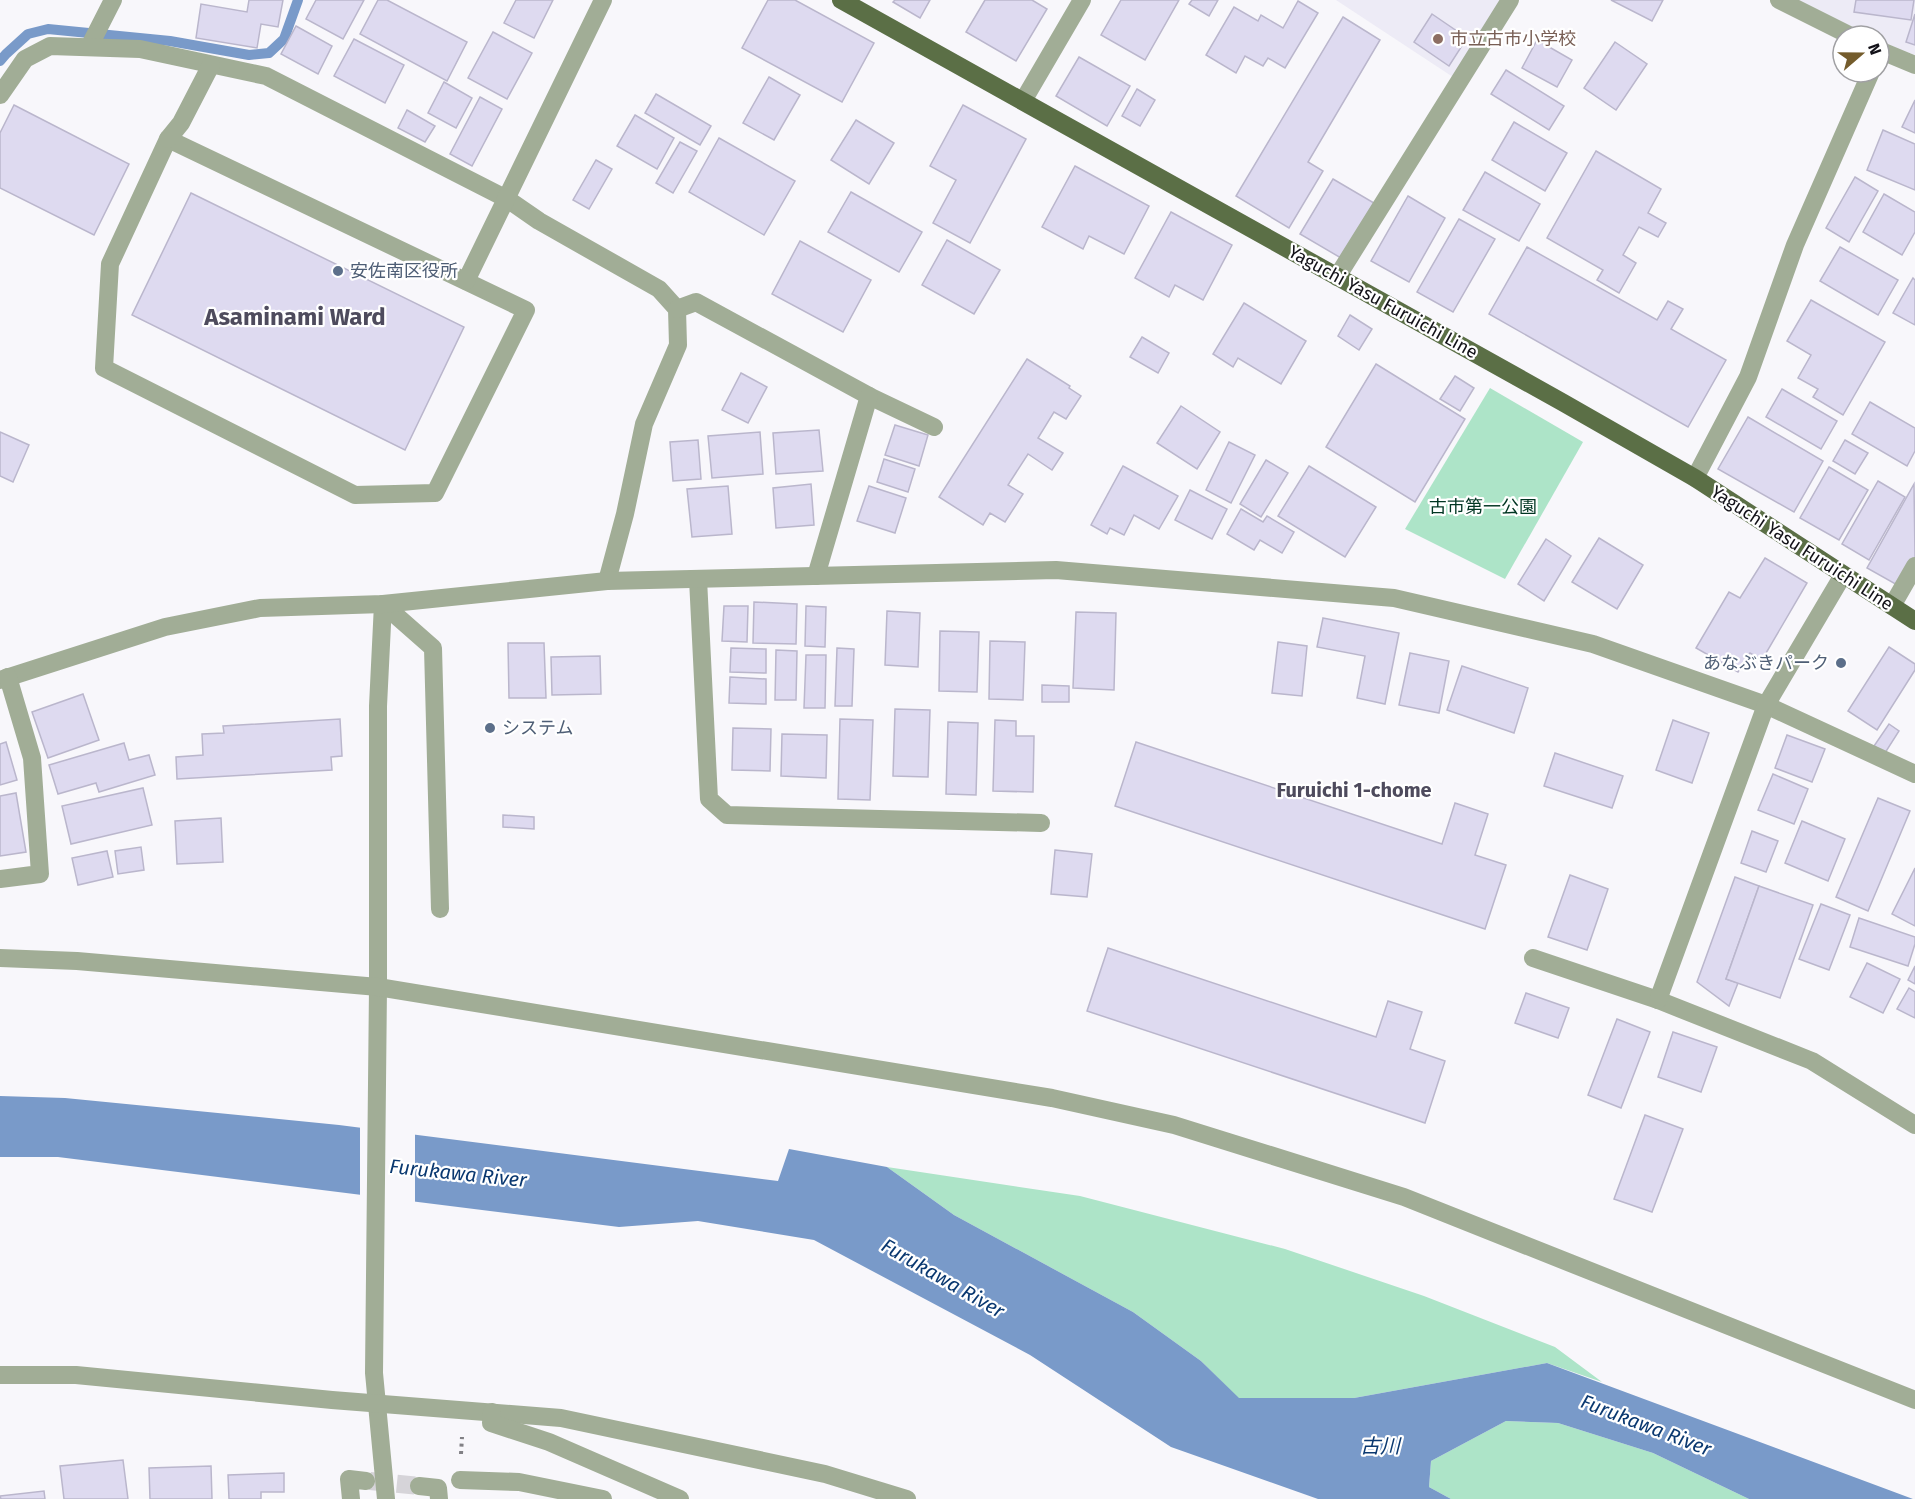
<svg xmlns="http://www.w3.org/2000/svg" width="1915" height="1499" viewBox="0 0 1915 1499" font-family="'Fira Sans','Noto Sans JP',sans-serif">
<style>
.built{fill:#edebf6}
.green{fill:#ade4c8}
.water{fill:#799ac9}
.pier{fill:#f8f7fb}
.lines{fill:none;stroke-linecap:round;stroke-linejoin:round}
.stream{stroke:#799ac9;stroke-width:10}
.building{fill:#dedaf0;stroke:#bab6cc;stroke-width:1.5}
.minor-tunnel{stroke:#d6d4d9;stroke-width:18;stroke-dasharray:18 9;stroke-linecap:butt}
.path{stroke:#818085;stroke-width:4;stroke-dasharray:3 4.5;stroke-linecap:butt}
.minor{stroke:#a1ad96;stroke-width:18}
.major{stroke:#5b6f46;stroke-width:18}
.education-dot{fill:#8d6e63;stroke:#fff;stroke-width:2}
.service-dot{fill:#5c6f8a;stroke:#fff;stroke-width:2}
.labels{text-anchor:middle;stroke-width:4.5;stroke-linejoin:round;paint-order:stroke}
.education-label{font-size:18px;fill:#785e54;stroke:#fff;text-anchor:start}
.service-label{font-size:18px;fill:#4e5e75;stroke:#fff;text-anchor:start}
.street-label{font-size:18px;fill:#121118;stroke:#fff}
.park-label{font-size:18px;fill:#003522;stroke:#fff}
.neighbourhood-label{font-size:20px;font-weight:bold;fill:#4e4b5d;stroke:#fff}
.water-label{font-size:20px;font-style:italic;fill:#0a3870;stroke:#fff}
.district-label{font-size:24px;font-weight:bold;fill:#4e4b5d;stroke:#fff}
</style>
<rect width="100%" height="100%" fill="#f8f7fb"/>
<g class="built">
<polygon points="1336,0 1504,0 1456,79"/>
<polygon points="1797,0 1915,0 1915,55 1879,42 1879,36 1868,36"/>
</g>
<g class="green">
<polygon points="1490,388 1583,442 1505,579 1405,529"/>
<polygon points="887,1167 1080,1196 1285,1249 1424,1296 1555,1347 1602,1382 1547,1363 1354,1398 1238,1398 1201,1361 1133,1312 954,1215"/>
<polygon points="1506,1421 1558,1423 1653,1453 1749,1499 1451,1499 1429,1487 1431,1461"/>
</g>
<polygon class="water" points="0,1096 65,1098 339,1125 778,1181 789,1149 887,1167 954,1215 1133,1312 1201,1361 1239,1398 1354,1398 1547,1363 1913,1499 1749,1499 1653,1453 1558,1423 1506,1421 1431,1461 1429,1487 1451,1499 1318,1499 1171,1447 1030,1355 814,1240 698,1221 619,1227 58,1157 0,1157"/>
<polygon class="pier" points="360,1124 415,1131 415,1205 360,1198"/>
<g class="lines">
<polyline class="stream" points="0,61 6,54 28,34 48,29 170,41 249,55 269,53 284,39 298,0"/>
</g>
<g class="building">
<polygon points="249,0 283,0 278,27 261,24 257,48 196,38 201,4 247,12"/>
<polygon points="316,0 364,0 343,39 306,19"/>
<polygon points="378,0 387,0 467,42 447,81 360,34"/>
<polygon points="516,0 553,0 534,38 504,23"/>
<polygon points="768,0 795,0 874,43 842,102 742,48"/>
<polygon points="895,0 930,0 920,18 893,2"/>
<polygon points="985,0 1032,0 1047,9 1016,61 966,32"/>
<polygon points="1121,0 1179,0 1145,60 1101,35"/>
<polygon points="1192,0 1218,0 1209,16 1189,4"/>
<polygon points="1611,0 1663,0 1652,21"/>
<polygon points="1856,0 1914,0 1911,20 1854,12"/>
<polygon points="1298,1 1318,13 1285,68 1268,58 1263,66 1245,56 1236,73 1206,55 1234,7 1258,21 1261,15 1283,28"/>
<polygon points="1432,14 1467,38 1449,66 1414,42"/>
<polygon points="1915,14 1915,45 1906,42"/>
<polygon points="1343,17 1380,40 1308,162 1323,171 1289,228 1236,196"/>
<polygon points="296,26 332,46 318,74 281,54"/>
<polygon points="493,32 532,53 507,99 468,78"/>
<polygon points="354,39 404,65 385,103 334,76"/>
<polygon points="1537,40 1572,60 1557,87 1522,68"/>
<polygon points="1615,42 1647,64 1616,110 1584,88"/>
<polygon points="1079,57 1130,86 1107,126 1056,96"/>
<polygon points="1506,70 1564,106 1549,130 1491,94"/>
<polygon points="769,77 800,95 774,140 743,123"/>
<polygon points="444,82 472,98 456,128 428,113"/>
<polygon points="1137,89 1155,100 1140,126 1122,116"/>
<polygon points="656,94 711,126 700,145 645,113"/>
<polygon points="480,97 502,109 472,166 450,154"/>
<polygon points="1915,100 1915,133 1902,127"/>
<polygon points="14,105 129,164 94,235 0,188 0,133"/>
<polygon points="963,105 1026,139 970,243 933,223 956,180 930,166"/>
<polygon points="407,110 435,126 425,142 398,128"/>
<polygon points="635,115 674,138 657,169 617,146"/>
<polygon points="856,120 894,143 869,184 831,160"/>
<polygon points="1514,122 1567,153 1545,191 1492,160"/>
<polygon points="1883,130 1915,144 1915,190 1867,170"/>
<polygon points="719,138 795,181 764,235 689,192"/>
<polygon points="680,142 697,151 673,193 656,183"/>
<polygon points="1596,151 1661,189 1648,213 1666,223 1658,237 1639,227 1623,255 1636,263 1619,293 1597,280 1603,270 1547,238"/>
<polygon points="596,160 612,169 589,209 573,200"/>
<polygon points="1075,166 1149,206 1124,254 1089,236 1083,249 1042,227"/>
<polygon points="1485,172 1540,204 1519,241 1463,210"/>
<polygon points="1855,177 1878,191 1849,242 1826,228"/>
<polygon points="1333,179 1374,203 1341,258 1300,234"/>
<polygon points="851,192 922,232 899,272 828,232"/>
<polygon points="191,193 464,327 405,450 132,315"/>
<polygon points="1884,194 1915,212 1915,232 1902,255 1863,232"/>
<polygon points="1408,196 1445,218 1409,282 1371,261"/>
<polygon points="1171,212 1232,245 1203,300 1175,285 1169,297 1135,278"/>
<polygon points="1459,219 1495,239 1453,312 1417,292"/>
<polygon points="947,240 1000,270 974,314 922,285"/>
<polygon points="800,241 871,280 843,332 772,294"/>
<polygon points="1527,247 1657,320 1668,301 1683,309 1671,329 1726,360 1688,427 1489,314"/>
<polygon points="1840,247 1898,280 1878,315 1820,281"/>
<polygon points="1913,278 1915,280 1915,325 1893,313"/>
<polygon points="1811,300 1885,342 1843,415 1813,397 1818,389 1798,378 1811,355 1787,341"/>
<polygon points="1244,303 1306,341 1281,384 1238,358 1233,367 1213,354"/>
<polygon points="1350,315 1372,329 1359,350 1338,336"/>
<polygon points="1142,337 1169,353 1158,373 1130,357"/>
<polygon points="1027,359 1070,386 1069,388 1081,396 1066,419 1054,412 1038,438 1063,453 1052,470 1028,454 1008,485 1023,494 1005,522 990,513 983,525 939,497"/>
<polygon points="1376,364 1465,419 1415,502 1326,447"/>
<polygon points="741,373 767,387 748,423 722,410"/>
<polygon points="1455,376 1474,388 1460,411 1440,399"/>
<polygon points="1782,389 1837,421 1821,449 1766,417"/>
<polygon points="1870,402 1915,428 1915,451 1907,466 1852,434"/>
<polygon points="1181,406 1220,432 1197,469 1157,443"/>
<polygon points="1748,417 1823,461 1794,512 1718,469"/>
<polygon points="895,425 928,435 919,466 885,455"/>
<polygon points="819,430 823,471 776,474 773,433"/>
<polygon points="0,432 29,445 13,482 0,476"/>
<polygon points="760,432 763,474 712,478 708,436"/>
<polygon points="698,440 701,479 673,481 670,442"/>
<polygon points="1845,440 1868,453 1855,474 1833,461"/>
<polygon points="1229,442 1255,455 1231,503 1206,490"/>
<polygon points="884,459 915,469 908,492 877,482"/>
<polygon points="1266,460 1288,473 1261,517 1240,504"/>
<polygon points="1123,466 1178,496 1159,529 1134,515 1124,535 1110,528 1107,534 1091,525"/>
<polygon points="1309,466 1376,507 1345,557 1278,516"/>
<polygon points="1829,467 1868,490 1839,540 1800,518"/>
<polygon points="1878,481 1905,497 1869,560 1842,544"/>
<polygon points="811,484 814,525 776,528 773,488"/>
<polygon points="1914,484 1915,557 1899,586 1867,568"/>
<polygon points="728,486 732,534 692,537 687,489"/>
<polygon points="869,486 906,498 895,533 857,521"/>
<polygon points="1190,490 1227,509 1212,539 1175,520"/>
<polygon points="1241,509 1263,522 1267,516 1294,532 1282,553 1260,540 1254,550 1227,534"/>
<polygon points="1599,538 1643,565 1617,609 1572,582"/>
<polygon points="1546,539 1571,556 1544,601 1518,584"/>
<polygon points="1765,558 1807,583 1762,660 1750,653 1738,672 1696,648 1729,592 1740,598"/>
<polygon points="754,602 797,604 796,644 753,643"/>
<polygon points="724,606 748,606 747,642 722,641"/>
<polygon points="806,606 826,607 825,647 805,646"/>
<polygon points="887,611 920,613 918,667 885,665"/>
<polygon points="1076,612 1116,613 1114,690 1073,688"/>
<polygon points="1323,618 1399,633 1385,704 1357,698 1365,656 1317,647"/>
<polygon points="940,631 979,632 977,692 939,691"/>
<polygon points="990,641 1025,642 1023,700 989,699"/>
<polygon points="1278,642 1307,646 1302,696 1272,693"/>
<polygon points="508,643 544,643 546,698 509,698"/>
<polygon points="1889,647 1915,664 1915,670 1877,730 1848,711"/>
<polygon points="731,648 766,649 766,673 730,672"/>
<polygon points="837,648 854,649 852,706 835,706"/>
<polygon points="776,650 797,651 796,700 775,700"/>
<polygon points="1410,653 1449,661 1439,713 1399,705"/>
<polygon points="806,655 826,655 825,708 804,708"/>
<polygon points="600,656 601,694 552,695 551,657"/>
<polygon points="1462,666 1528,688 1514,733 1447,710"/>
<polygon points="730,677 766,679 766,704 729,703"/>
<polygon points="1042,685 1069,686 1069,702 1042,702"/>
<polygon points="83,694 99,740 48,758 32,712"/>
<polygon points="895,709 930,710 928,777 893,776"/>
<polygon points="340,719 342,756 331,757 332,770 177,779 176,757 203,755 202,734 224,733 223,726"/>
<polygon points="840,719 873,720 870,800 838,799"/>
<polygon points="995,720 1016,721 1016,736 1034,736 1033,792 993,791"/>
<polygon points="1673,720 1709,733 1692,783 1656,770"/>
<polygon points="948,722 978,723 976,795 946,794"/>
<polygon points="1889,724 1899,731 1885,753 1874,746"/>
<polygon points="733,728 771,729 770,771 732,770"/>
<polygon points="782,734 827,735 826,778 781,776"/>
<polygon points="1787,735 1825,749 1812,782 1775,768"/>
<polygon points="6,742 17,780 0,785 0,744"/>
<polygon points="1136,742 1442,844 1455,803 1488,814 1475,855 1506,865 1485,929 1115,806"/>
<polygon points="124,743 129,760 149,755 155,775 99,792 96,783 58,794 49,765"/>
<polygon points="1555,753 1623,776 1612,808 1544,786"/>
<polygon points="1773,774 1808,789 1794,824 1758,810"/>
<polygon points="143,788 152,825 71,844 62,806"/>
<polygon points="16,793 26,852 0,856 0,796"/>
<polygon points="1878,798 1910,811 1868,911 1836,897"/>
<polygon points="503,815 534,817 534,829 503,827"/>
<polygon points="221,818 223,862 177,864 175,821"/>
<polygon points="1802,821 1845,839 1828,881 1785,863"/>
<polygon points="1752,831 1778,841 1766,872 1741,863"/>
<polygon points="141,847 144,870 118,874 115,851"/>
<polygon points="1055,850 1092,854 1087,897 1051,894"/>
<polygon points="107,851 113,877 78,885 72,858"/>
<polygon points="1915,868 1915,926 1892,914"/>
<polygon points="1570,875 1608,889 1587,950 1548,937"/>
<polygon points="1735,877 1759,886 1726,979 1738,983 1729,1006 1697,982"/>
<polygon points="1759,886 1813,905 1780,998 1726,979"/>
<polygon points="1821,904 1850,915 1829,970 1799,959"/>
<polygon points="1859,918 1915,937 1915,944 1908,966 1850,947"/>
<polygon points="1108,948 1376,1037 1388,1001 1422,1012 1410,1049 1445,1061 1425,1123 1087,1011"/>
<polygon points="1867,963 1900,979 1883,1013 1850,997"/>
<polygon points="1915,966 1915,984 1908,980"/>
<polygon points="1909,988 1915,992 1915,1018 1897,1009"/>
<polygon points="1526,993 1569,1008 1558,1038 1515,1023"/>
<polygon points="1617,1019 1650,1032 1621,1108 1588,1095"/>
<polygon points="1673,1032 1717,1047 1701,1092 1658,1077"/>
<polygon points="1645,1115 1683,1129 1652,1212 1614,1199"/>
<polygon points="123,1460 128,1499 64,1499 60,1466"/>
<polygon points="211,1466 212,1499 150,1499 149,1468"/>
<polygon points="284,1473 284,1492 261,1492 261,1499 229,1499 228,1475"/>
<polygon points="44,1491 45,1499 1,1499 0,1496"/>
</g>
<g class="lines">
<polyline class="minor-tunnel" points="370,1481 419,1486"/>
<polyline class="path" points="461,1454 462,1437"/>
<g class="minor">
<polyline points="1779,0 1851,36"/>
<polyline points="89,47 113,0"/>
<polyline points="1879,50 1915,65"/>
<polyline points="0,95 25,59 50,46 140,49 266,76 507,199 539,221 659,289 677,309 678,345 644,424 625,514 607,581"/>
<polyline points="1023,101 1082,0"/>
<polygon points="168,139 526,310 435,493 355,495 104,368 110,264"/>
<polyline points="168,139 181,123 211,65"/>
<polyline points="1337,277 1510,0"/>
<polyline points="466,281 603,0"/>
<polyline points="677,309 696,302 869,396 934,427"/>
<polyline points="1695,478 1748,377 1795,245 1871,72"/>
<polyline points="816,576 869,396"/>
<polyline points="698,579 709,799 727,815 1041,823"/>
<polyline points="383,604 378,706 378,987 374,1373 386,1499"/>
<polyline points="383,604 433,648 440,909"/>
<polyline points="1892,606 1915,566"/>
<polyline points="0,680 165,627 260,608 383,604 607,581 1056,570 1394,598 1593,644 1766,705 1915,774"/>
<polyline points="0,879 40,874 32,758 8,677"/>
<polyline points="0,958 77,961 378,987 1052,1098 1174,1125 1404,1197 1915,1400"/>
<polyline points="1533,958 1658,1000 1812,1061 1915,1125"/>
<polyline points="1658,1000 1766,705 1843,575"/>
<polyline points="0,1375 76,1375 332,1400 561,1418 825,1474 907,1499"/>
<polyline points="492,1412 491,1423 549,1442 680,1499"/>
<polyline points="460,1480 519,1482 603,1499"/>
<polyline points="419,1486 438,1488 439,1499"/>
<polyline points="351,1499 349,1479 366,1481"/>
</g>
<polyline class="major" points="841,0 1562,402 1695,478 1915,621"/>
</g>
<circle class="education-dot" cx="1438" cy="39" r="6"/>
<g class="service-dot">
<circle cx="338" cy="271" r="6"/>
<circle cx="1841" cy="663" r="6"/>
<circle cx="490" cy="728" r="6"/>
</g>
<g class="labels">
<g class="education-label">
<text x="1450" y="45">市立古市小学校</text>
</g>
<g class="service-label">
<text x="350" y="277">安佐南区役所</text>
<text x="1829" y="669" text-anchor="end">あなぶきパーク</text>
<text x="502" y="734">システム</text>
</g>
<g class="street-label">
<text transform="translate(1383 302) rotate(29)" y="6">Yaguchi Yasu Furuichi Line</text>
<text transform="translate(1802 548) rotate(33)" y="6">Yaguchi Yasu Furuichi Line</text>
</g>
<g class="park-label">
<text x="1483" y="513">古市第一公園</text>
</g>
<g class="neighbourhood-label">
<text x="1354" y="797">Furuichi 1-chome</text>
</g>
<g class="water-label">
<text transform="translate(458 1173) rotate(6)" y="7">Furukawa River</text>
<text transform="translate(943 1278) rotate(30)" y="7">Furukawa River</text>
<text transform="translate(1646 1425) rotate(21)" y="7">Furukawa River</text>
<text x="1380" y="1453">古川</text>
</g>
<g class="district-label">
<text x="295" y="325">Asaminami Ward</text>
</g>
</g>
<g transform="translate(1861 54) rotate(70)"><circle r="28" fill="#ffffff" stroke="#a0a0a3" stroke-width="1.5"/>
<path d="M0-4.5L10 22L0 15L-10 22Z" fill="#745c2c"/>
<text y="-9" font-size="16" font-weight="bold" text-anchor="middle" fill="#121118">N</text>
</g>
</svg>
